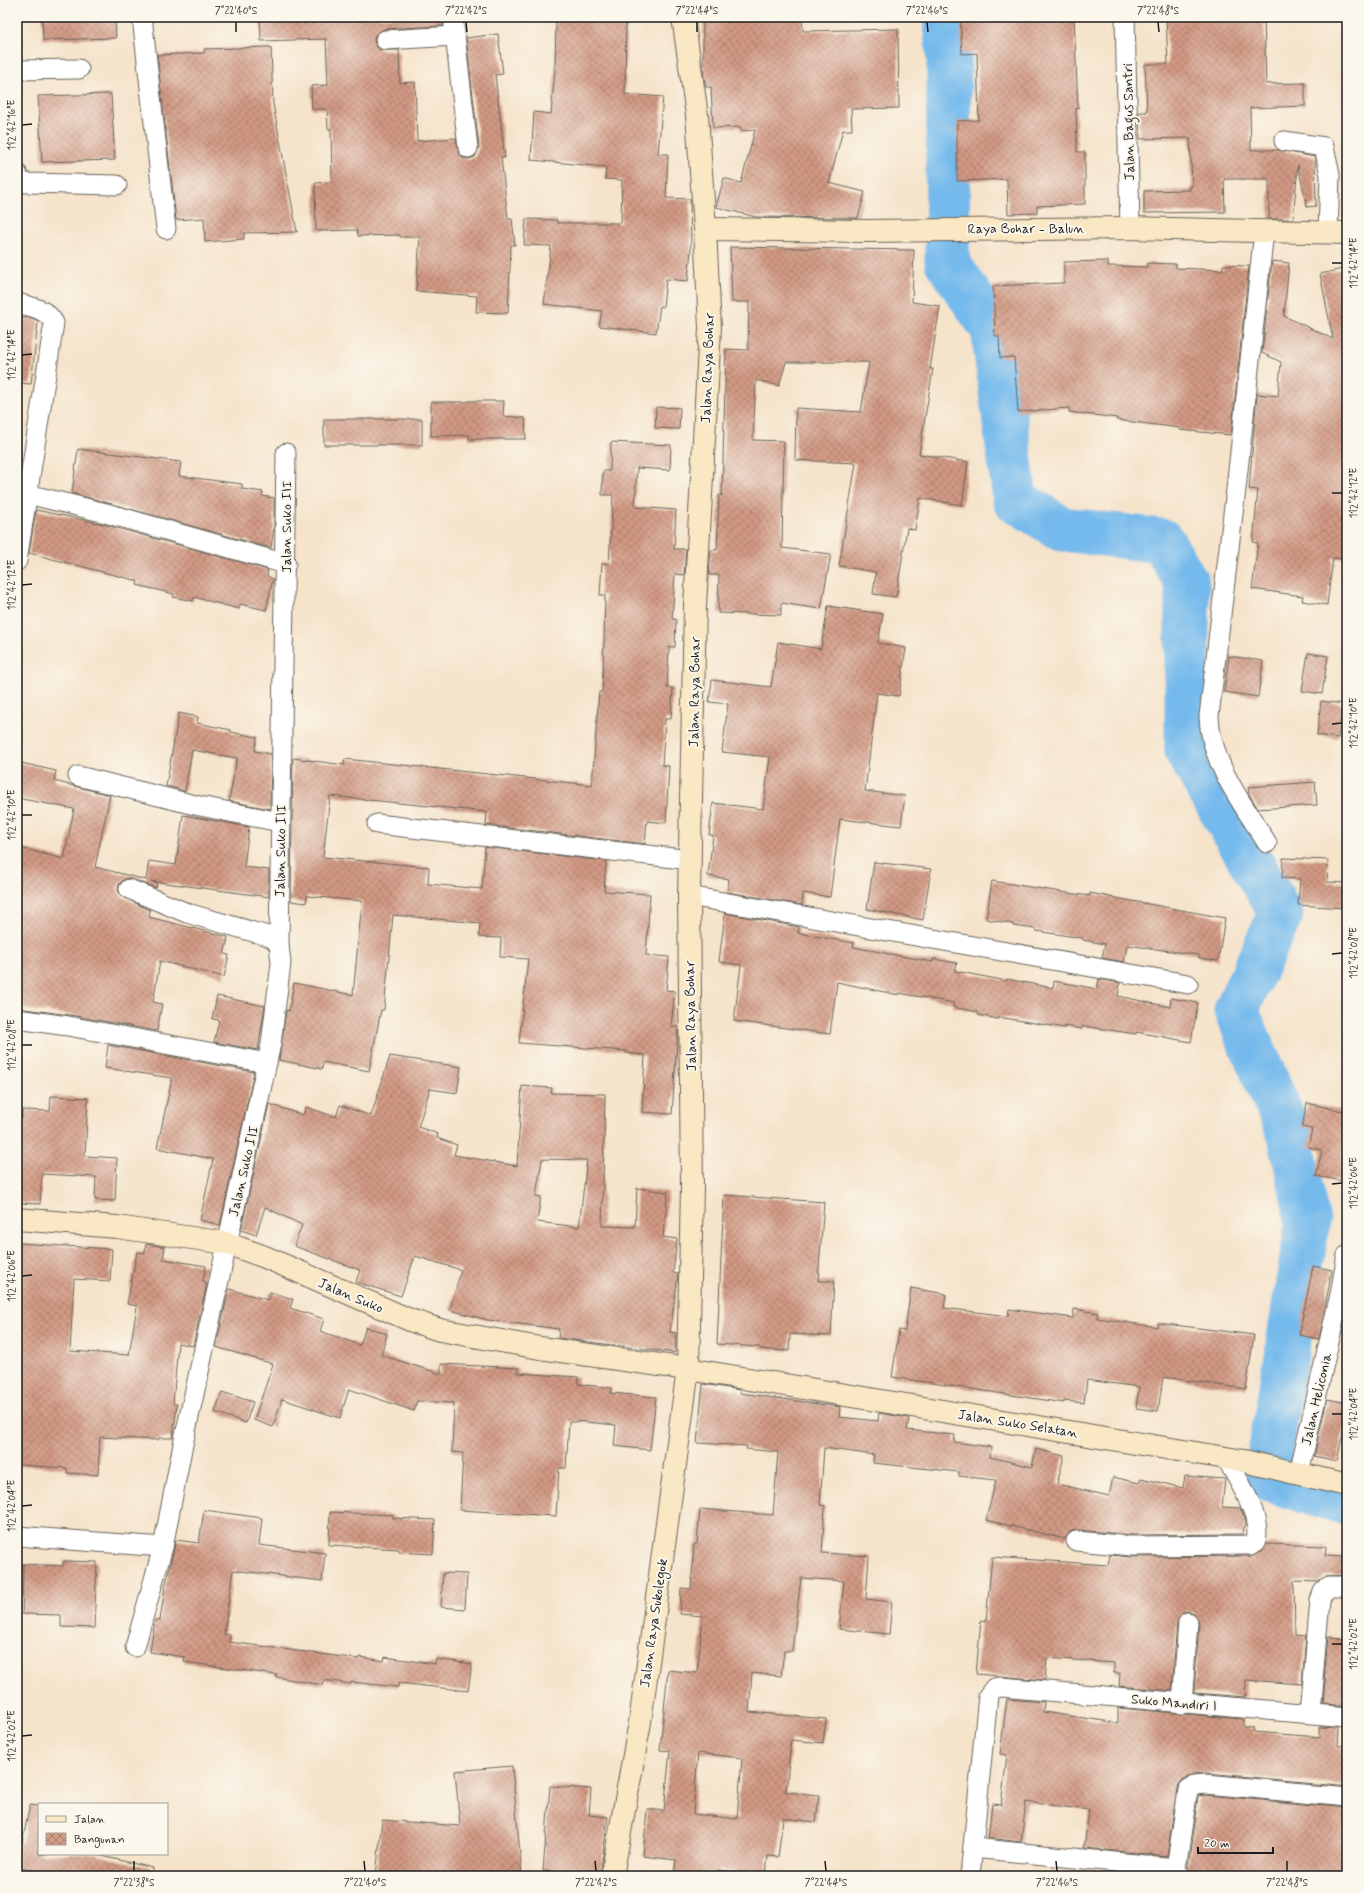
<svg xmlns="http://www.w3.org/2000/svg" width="1364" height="1893" viewBox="0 0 1364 1893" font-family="Mynerve,sans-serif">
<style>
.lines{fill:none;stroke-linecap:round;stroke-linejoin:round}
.river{stroke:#75baec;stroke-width:45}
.building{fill:url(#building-cross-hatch);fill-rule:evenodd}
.street-casing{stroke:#686259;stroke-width:21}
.secondary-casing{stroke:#686259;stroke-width:24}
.street{stroke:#fff;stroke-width:19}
.secondary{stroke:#fae7c3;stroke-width:22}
.ticks{fill:none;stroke:#1c1c1c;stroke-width:1.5}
.labels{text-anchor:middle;stroke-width:4;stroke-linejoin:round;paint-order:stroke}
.street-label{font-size:14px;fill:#1c1c1c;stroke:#fbf7ec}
.neatline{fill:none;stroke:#1c1c1c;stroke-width:1.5}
.ticks-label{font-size:10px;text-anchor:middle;fill:#1c1c1c}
</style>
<defs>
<pattern id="building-cross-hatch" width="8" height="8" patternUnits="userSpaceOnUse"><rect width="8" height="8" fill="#d29a84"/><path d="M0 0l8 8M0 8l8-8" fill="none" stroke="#aa7d6b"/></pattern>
</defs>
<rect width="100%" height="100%" fill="#fbf7ec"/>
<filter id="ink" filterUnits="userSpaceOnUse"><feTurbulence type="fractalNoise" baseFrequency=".025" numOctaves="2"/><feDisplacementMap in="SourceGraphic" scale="8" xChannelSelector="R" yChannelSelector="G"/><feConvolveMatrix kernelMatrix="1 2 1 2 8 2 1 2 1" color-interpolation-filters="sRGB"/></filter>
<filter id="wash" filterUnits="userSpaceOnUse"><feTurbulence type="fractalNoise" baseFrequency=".012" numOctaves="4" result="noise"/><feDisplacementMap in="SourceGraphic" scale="16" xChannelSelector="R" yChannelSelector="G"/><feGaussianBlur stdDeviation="0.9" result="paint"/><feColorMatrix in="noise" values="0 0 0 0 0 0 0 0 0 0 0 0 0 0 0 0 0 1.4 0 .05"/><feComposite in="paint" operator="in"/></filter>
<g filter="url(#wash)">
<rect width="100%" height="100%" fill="#f5e3ca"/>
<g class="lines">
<polyline class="river" points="945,17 949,61 947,262 993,329 1015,500 1062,529 1162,541 1187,583 1187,751 1281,914 1236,1010 1290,1135 1308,1221 1266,1479 1347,1503"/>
</g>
<g id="blocks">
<g class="building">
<polygon points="42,17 115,17 116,38 43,40"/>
<polygon points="260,17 290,17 290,20 339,17 442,17 443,26 384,29 375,35 374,41 376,46 380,50 399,50 400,83 415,82 417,141 456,138 459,154 463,158 469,159 475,157 479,147 466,38 498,34 503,74 495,75 505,158 501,157 508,219 512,219 515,245 511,245 508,313 476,312 477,296 416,291 420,237 400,237 400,235 358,236 357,230 316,231 315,183 332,182 331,129 328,129 327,109 312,109 311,86 328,85 326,39 261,41"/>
<polygon points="556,17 626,17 625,94 663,97 658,154 668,154 666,198 690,199 691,250 688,281 666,279 663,307 660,306 656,333 599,326 602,311 544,304 551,246 524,245 526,219 557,220 557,223 621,223 622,180 605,179 606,167 531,160 534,112 551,114 555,70"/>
<polygon points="703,17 802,17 803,31 898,29 899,108 851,109 852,130 843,130 829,183 865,192 858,218 756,217 716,207 724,178 741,183 755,130 741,131 740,127 713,128 711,87 706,87 703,72"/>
<polygon points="960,17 1074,17 1078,108 1076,108 1077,152 1085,152 1085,204 1037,206 1037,213 1008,214 1007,179 957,181 957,121 979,120 977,53 962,54"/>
<polygon points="1166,17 1264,17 1266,84 1305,83 1305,106 1250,108 1251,150 1279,150 1315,157 1316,206 1307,207 1298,165 1293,219 1269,219 1269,179 1224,179 1225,212 1144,213 1144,191 1190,190 1190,187 1192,186 1190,138 1140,139 1139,112 1147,112 1145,64 1168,64"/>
<polygon points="271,47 273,104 297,232 244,233 244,239 205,242 204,218 176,220 157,55 204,53 204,49"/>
<polygon points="111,94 115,160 42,162 38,96"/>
<polygon points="730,247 914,250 912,302 940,306 930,369 933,369 919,454 968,462 962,505 920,498 915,530 907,528 896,597 873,594 876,572 839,566 856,463 795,460 796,408 861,412 869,362 786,362 779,386 756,380 753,440 784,441 782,548 831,554 821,609 781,603 781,615 718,613 719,575 709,575 711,550 717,550 719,495 722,496 726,349 748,350 749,302 732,302"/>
<polygon points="1108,261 1108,266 1147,267 1147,263 1176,264 1176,268 1223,270 1223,265 1249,266 1231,435 1180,430 1180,428 1117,420 1117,418 1069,412 1069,408 1018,412 1014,357 1000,358 999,336 995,336 993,286 1064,283 1064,262"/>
<polygon points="1272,261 1289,263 1284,316 1333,339 1320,274 1347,268 1347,559 1333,558 1327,605 1302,601 1303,596 1252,589 1258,543 1253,542 1258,490 1249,489 1257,394 1278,396 1281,362 1262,353"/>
<polygon points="17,317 32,318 38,321 31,384 17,383"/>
<polygon points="468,401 504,401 503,416 525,418 526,439 469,439 469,435 431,436 431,402 468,402"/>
<polygon points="656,407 680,408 679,429 655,428"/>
<rect x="324" y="419" width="98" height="26"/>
<polygon points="611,442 671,445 670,470 637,468 635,507 676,510 674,549 686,549 684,575 675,574 672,619 676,619 675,647 669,647 667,688 673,688 671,719 665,719 662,765 669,766 666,823 647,821 645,844 486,825 487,812 330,796 323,857 429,867 428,884 482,889 485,847 606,861 604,891 650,894 646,955 669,957 666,990 675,991 671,1026 678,1027 672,1114 642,1112 645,1055 626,1053 626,1051 519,1043 528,959 500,957 501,938 479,937 480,923 393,915 384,1010 381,1010 369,1071 323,1062 322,1069 279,1060 286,1010 289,1011 294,983 353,995 362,901 307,896 306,903 291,901 293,758 344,765 345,759 592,785 599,692 602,692 604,643 605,595 600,595 602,563 609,564 613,495 602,495 603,471 610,471"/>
<polygon points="78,449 181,462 179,476 242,484 242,489 263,492 262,496 274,498 274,526 271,548 72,493"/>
<polygon points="36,510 103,524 268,570 267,576 273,579 266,610 240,604 239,609 194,597 193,601 173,597 174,594 137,585 138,581 29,553"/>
<polygon points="828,606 883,614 878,643 906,648 899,696 877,693 865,791 905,796 901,826 840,819 830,897 803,893 802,905 727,892 729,879 708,876 713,835 709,835 713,803 763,809 770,757 722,752 728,704 709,702 712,680 771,687 778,642 821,649"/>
<polygon points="1308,653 1328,656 1322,694 1302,691"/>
<polygon points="1229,656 1263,661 1258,697 1224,692"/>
<polygon points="1321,701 1343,704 1338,738 1317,735"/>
<polygon points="179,713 198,717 197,723 231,730 231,732 257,737 255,751 271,754 270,809 229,801 237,758 192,750 185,791 166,786"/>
<polygon points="17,762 56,771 54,781 110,795 95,867 146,880 149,861 176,865 183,815 249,827 244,867 269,870 269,897 151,881 157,883 156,888 128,878 123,880 119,884 118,890 121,896 150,910 149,917 228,937 224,954 229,955 224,977 160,961 153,1002 162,1004 157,1031 70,1015 17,1008 17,847 64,859 74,809 17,798"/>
<polygon points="1315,782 1317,805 1258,809 1249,794 1248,787"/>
<polygon points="1283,858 1328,860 1327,882 1346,883 1344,908 1298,905 1300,879 1282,878"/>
<polygon points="874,862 931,869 923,920 867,909"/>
<polygon points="992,881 1068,893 1090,896 1090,893 1110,897 1225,918 1218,961 1199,958 1199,955 1127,945 1124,962 1102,958 1105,944 1083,940 1083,938 1036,931 1036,929 1013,926 1013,924 986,919"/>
<polygon points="725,913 799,927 798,933 854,943 853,947 933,962 933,959 957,963 955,971 1007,981 1007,979 1053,988 1054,981 1097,989 1099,979 1120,983 1118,996 1170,1007 1171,998 1198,1003 1191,1042 1136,1032 1136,1034 1083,1026 1082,1029 1065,1026 1065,1028 998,1017 998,1019 978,1015 978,1012 953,1007 954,1003 899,993 899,995 837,982 830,1034 734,1021 741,965 719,962"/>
<polygon points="217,996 265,1006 258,1050 214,1042 219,1020 212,1019"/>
<polygon points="108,1045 254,1072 220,1225 200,1220 213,1159 157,1148 172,1078 105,1068"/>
<path d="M 390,1056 L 461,1067 L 457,1093 L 430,1089 L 418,1127 L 438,1134 L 437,1138 L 457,1145 L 454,1155 L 517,1166 L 522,1086 L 552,1088 L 551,1093 L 605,1094 L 602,1226 L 635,1227 L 637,1188 L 668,1192 L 663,1237 L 677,1239 L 673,1273 L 678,1274 L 670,1332 L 676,1333 L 675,1353 L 558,1338 L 559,1329 L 488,1320 L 450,1310 L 461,1270 L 415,1256 L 401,1296 L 356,1282 L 360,1270 L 294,1246 L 302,1225 L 265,1207 L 256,1235 L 241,1230 L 269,1104 L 303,1115 L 306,1107 L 336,1117 L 340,1105 L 371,1116 ZM 542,1159 L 587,1160 L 579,1227 L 537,1222 L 541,1197 L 536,1196 Z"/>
<polygon points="51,1096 88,1098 85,1156 117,1158 115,1201 95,1200 96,1177 42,1174 40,1204 17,1203 17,1118 22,1119 22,1110 50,1111"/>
<polygon points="1307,1103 1347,1112 1347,1133 1342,1157 1347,1158 1347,1162 1343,1181 1316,1176 1322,1150 1308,1147 1312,1129 1302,1127"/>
<polygon points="724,1195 824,1202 818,1281 834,1281 831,1336 790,1334 789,1351 760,1349 760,1347 717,1344"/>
<polygon points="17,1243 112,1249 110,1281 74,1279 70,1351 129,1355 137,1306 127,1304 137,1252 145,1253 146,1244 165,1247 163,1259 206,1266 203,1281 207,1283 193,1346 178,1343 173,1404 177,1404 173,1438 159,1438 158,1440 100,1437 98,1475 67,1473 67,1468 17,1465 17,1354 20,1304 17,1304"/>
<polygon points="1313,1266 1332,1270 1319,1339 1299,1335"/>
<polygon points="911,1288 946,1294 944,1308 1008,1316 1009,1309 1073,1318 1074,1309 1098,1313 1097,1318 1157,1327 1158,1323 1254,1335 1246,1389 1163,1377 1158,1411 1136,1408 1139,1387 1087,1380 1084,1403 1064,1401 1064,1403 892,1377 899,1330 905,1331"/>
<polygon points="229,1289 268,1300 270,1292 293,1299 290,1308 324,1319 320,1331 360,1345 366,1327 387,1334 381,1355 441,1374 441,1364 519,1368 518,1373 578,1377 578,1384 612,1388 611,1393 656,1397 650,1450 614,1446 616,1425 576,1421 576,1422 569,1422 566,1468 559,1468 556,1516 460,1510 463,1453 452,1452 454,1403 417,1401 414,1411 349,1389 340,1418 282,1399 273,1427 254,1420 273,1364 216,1347"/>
<path d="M 703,1384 L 740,1390 L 740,1393 L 840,1407 L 839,1417 L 878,1421 L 879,1413 L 909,1418 L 907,1430 L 955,1435 L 954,1442 L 991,1447 L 990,1457 L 1032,1467 L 1036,1449 L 1064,1456 L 1057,1484 L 1109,1496 L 1113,1477 L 1139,1483 L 1141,1478 L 1183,1488 L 1185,1476 L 1225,1479 L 1222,1507 L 1240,1508 L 1245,1522 L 1243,1534 L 1131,1535 L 1077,1530 L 1071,1531 L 1065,1539 L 986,1520 L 996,1480 L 959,1476 L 959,1472 L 873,1463 L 874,1455 L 824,1448 L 820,1505 L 825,1506 L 822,1553 L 869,1556 L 866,1599 L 892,1602 L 889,1634 L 839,1629 L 844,1581 L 801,1578 L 792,1651 L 784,1651 L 781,1676 L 752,1673 L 749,1712 L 826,1719 L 823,1743 L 791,1740 L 786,1792 L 819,1795 L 816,1822 L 783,1818 L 778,1857 L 768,1856 L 766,1875 L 718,1870 L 718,1876 L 674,1876 L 676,1860 L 643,1856 L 647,1809 L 664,1811 L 670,1751 L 660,1750 L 668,1670 L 697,1673 L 703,1616 L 680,1614 L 681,1588 L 691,1589 L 694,1544 L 697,1544 L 700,1509 L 773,1515 L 778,1452 L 746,1449 L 747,1446 L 697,1443 ZM 698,1753 L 742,1758 L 737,1819 L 693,1814 Z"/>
<polygon points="222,1392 253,1402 246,1423 215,1412"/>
<polygon points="1327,1399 1347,1403 1347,1428 1344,1428 1337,1461 1314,1456"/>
<polygon points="204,1510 262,1518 259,1545 325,1553 322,1581 233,1570 224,1634 230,1635 229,1642 359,1659 359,1657 384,1661 385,1657 435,1664 436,1659 472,1664 468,1691 399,1683 398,1687 351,1682 351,1684 324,1680 323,1685 276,1677 277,1675 184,1662 185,1657 150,1652 155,1620 160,1620 165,1587 176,1540 199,1543"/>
<polygon points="330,1512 393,1515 393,1518 435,1520 433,1554 399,1552 399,1549 329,1545"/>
<polygon points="1266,1544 1326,1546 1325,1556 1347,1557 1347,1575 1325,1576 1318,1582 1294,1581 1295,1635 1306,1636 1302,1684 1246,1680 1245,1697 1194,1693 1199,1622 1194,1613 1188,1611 1183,1612 1177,1621 1172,1691 1119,1686 1120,1673 1114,1673 1114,1663 1047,1658 1045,1680 976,1674 981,1620 986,1621 992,1557 1108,1565 1110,1555 1131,1557 1250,1556 1262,1550"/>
<polygon points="64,1561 97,1562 94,1628 61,1627 61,1615 22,1614 23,1564 63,1566"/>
<polygon points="443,1573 467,1574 465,1609 441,1607"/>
<polygon points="1328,1637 1347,1638 1347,1706 1322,1704"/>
<polygon points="1007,1699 1044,1702 1043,1712 1118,1723 1118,1708 1243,1719 1243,1727 1254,1728 1253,1732 1320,1737 1320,1726 1338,1727 1337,1747 1347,1748 1347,1786 1207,1773 1193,1774 1181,1782 1177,1788 1167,1856 1084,1848 1089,1810 1026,1802 1021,1842 988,1838 992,1804 1001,1805 1007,1755 1000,1754"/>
<polygon points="512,1766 522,1876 376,1876 382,1820 460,1826 455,1771"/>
<polygon points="550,1786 591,1789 589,1815 608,1817 600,1876 543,1871"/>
<polygon points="1206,1795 1347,1808 1347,1876 1211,1876 1190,1874 1188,1866 1198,1796"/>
<polygon points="30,1805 39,1806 39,1854 93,1854 153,1868 152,1876 60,1876 17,1867 17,1842 22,1843"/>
</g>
</g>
</g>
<g filter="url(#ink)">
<use href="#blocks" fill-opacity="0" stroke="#686259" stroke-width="1"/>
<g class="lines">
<defs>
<g id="street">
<polyline points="142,17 166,229"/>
<polyline points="453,17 468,148"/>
<polyline points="1125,17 1130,228"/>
<polyline points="385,40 455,36"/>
<polyline points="17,70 79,69"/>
<polyline points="1284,141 1324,147 1330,175 1328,232"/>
<polyline points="17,173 20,181 25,183 117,185"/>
<path d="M 1264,231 L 1236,489 L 1209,716 C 1210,763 1243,804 1267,843"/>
<path d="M 17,303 C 32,307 46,308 54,323 L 17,561"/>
<polyline points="27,494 106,513 286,564"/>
<polyline points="78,776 195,805 280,822"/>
<polyline points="377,824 691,860"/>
<polyline points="129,889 187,913 268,936 274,939 279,945"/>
<polyline points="689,896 1188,984"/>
<polyline points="17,1019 68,1026 267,1063"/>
<polyline points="1299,1473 1340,1294 1347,1255"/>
<polyline points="17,1536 163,1547"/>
<path d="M 1076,1541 L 1131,1546 L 1250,1545 L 1256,1541 C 1262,1515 1238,1480 1226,1458"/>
<polyline points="135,1647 163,1547 182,1449 271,1044 281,963 279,945 286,453"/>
<polyline points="1182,1704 1188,1622"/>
<polyline points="1310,1713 1320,1600 1323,1592 1329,1586 1347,1586"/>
<polyline points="973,1848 1176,1868 1179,1876"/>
<polyline points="1176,1868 1188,1790 1194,1785 1206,1784 1347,1797"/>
<polyline points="970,1876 988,1696 994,1688 1001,1687 1347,1717"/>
</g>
<g id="secondary">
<polyline points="705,229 865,231 1130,228 1347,233"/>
<polyline points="17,1219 117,1227 226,1243 265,1257 410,1320 440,1330 540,1348 688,1369 1244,1461 1347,1485"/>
<polyline points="612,1876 640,1722 688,1369 692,1188 689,896 695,606 710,328 705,229 697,115 683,17"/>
</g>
</defs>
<use href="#street" class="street-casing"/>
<use href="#secondary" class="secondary-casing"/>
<use href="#street" class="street"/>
<use href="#secondary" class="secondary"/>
</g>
</g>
<path class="ticks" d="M 236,22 L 236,32M 466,22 L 467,32M 697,22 L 697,32M 927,22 L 928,32M 1158,22 L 1159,32M 22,125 L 32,124M 1332,263 L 1342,263M 22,355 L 32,354M 1332,493 L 1342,493M 22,585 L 32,584M 1332,724 L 1342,723M 22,815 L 32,815M 1332,954 L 1342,953M 22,1045 L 32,1045M 1332,1184 L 1342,1183M 22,1276 L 32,1275M 1332,1414 L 1342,1414M 22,1506 L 32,1505M 1332,1644 L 1342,1644M 22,1736 L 32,1735M 134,1861 L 134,1871M 364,1861 L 365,1871M 595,1861 L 596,1871M 825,1861 L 826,1871M 1056,1861 L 1057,1871M 1287,1861 L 1287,1871"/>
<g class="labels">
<g class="street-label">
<text transform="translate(1128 122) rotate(-91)" y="5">Jalan Bagus Santri</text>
<text x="1026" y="233">Raya Bohar - Balun</text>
<text transform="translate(707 368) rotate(-88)" y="5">Jalan Raya Bohar</text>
<text transform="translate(286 527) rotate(-90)" y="5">Jalan Suko III</text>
<text transform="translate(694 692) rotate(-89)" y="5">Jalan Raya Bohar</text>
<text transform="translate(280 851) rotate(-89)" y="5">Jalan Suko III</text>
<text transform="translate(690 1016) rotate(-91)" y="5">Jalan Raya Bohar</text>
<text transform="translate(243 1171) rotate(-77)" y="5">Jalan Suko III</text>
<text transform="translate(351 1295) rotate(23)" y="5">Jalan Suko</text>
<text transform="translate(1316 1399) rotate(-77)" y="5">Jalan Heliconia</text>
<text transform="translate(1018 1423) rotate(9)" y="5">Jalan Suko Selatan</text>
<text transform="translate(653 1623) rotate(-82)" y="5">Jalan Raya Sukolegok</text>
<text transform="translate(1174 1702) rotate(5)" y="5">Suko Mandiri I</text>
</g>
</g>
<rect width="1364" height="1893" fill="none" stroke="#fbf7ec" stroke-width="44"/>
<rect x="38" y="1803" width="130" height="52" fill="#fbf7ec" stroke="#a29f99"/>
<rect x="46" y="1816" width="20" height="6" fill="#fae7c3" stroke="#a29f99"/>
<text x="74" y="1823" font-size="12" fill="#1c1c1c">Jalan</text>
<rect x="46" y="1833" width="20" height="12" fill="url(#building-cross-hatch)" stroke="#a29f99"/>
<text x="74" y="1843" font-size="12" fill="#1c1c1c">Bangunan</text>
<path d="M1198 1847v6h75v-6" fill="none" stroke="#1c1c1c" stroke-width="2"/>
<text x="1204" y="1847" font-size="12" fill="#1c1c1c" stroke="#fbf7ec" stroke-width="3" paint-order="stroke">20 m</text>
<rect x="22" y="22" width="1320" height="1849" class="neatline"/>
<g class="ticks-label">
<text x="236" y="14">7°22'40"S</text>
<text x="466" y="14">7°22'42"S</text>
<text x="697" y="14">7°22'44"S</text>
<text x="927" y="14">7°22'46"S</text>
<text x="1158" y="14">7°22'48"S</text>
<text transform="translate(11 125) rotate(-90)" y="4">112°42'16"E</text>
<text transform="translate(1353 263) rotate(-90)" y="4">112°42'14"E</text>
<text transform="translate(11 355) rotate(-90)" y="4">112°42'14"E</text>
<text transform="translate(1353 493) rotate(-90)" y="4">112°42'12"E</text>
<text transform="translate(11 585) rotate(-90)" y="4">112°42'12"E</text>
<text transform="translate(1353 723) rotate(-90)" y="4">112°42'10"E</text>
<text transform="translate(11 815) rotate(-90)" y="4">112°42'10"E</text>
<text transform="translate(1353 953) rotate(-90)" y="4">112°42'08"E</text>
<text transform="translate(11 1045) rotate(-90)" y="4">112°42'08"E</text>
<text transform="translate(1353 1183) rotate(-90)" y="4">112°42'06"E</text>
<text transform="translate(11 1276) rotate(-90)" y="4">112°42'06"E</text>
<text transform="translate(1353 1414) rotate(-90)" y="4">112°42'04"E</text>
<text transform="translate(11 1506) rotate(-90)" y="4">112°42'04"E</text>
<text transform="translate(1353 1644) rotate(-90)" y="4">112°42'02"E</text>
<text transform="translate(11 1736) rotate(-90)" y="4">112°42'02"E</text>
<text x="134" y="1886">7°22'38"S</text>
<text x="365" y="1886">7°22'40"S</text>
<text x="596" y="1886">7°22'42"S</text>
<text x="826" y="1886">7°22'44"S</text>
<text x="1057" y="1886">7°22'46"S</text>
<text x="1287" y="1886">7°22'48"S</text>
</g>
</svg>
